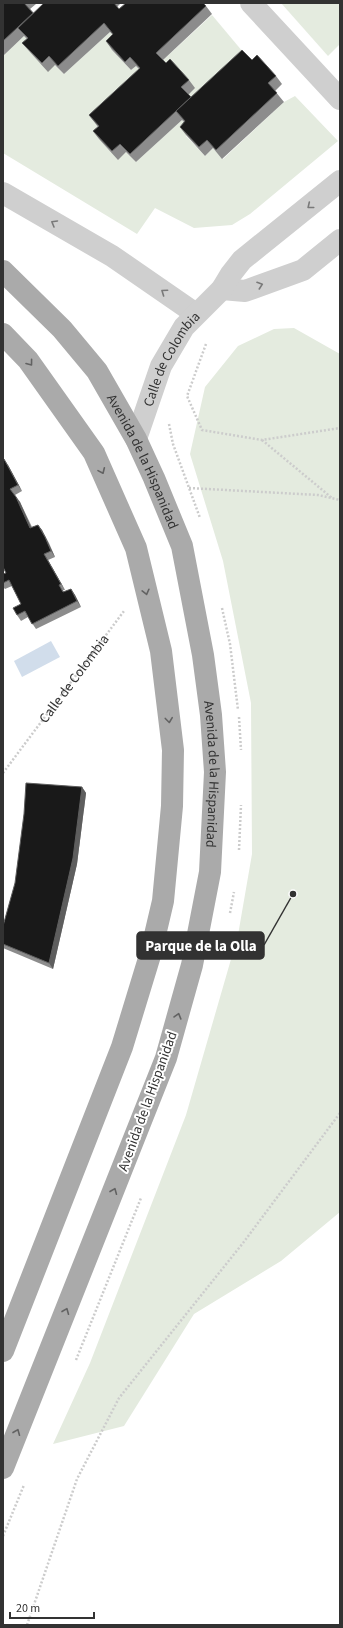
<svg xmlns="http://www.w3.org/2000/svg" width="343" height="1628" viewBox="0 0 343 1628" font-family="'Source Sans 3',sans-serif">
<style>
.green{fill:#e4ebdf}
.water{fill:#d1ddeb}
.lines{fill:none;stroke-linecap:round;stroke-linejoin:round}
.path{stroke:#ccc;stroke-width:2.5;stroke-dasharray:2 2;stroke-linecap:butt}
.street{stroke:#cfcfcf;stroke-width:22}
.primary{stroke:#aaa;stroke-width:22}
.wall{fill:#8c8c8c}
.shaded-wall{fill:#5e5e5e}
.building{fill:#191919;stroke:#5e5e5e}
.oneway{stroke:#797979}
.oneway2{stroke:#626262}
.labels{text-anchor:middle;stroke-width:4;stroke-linejoin:round;paint-order:stroke}
.street-label{font-size:14px;fill:#323232;stroke:#fff}
.leader{fill:none;stroke:#323232;stroke-width:1.5}
.callout-dot{fill:#323232;stroke:#fff;stroke-width:1.5}
.callout{fill:#323232;stroke:#323232;stroke-width:1.5}
.callout-label{font-size:15px;text-anchor:middle;font-weight:bold;fill:#fff}
</style>
<rect width="100%" height="100%" fill="#fff"/>
<g class="green">
<polygon points="281,3 340,3 340,44 328,56"/>
<polygon points="212,15 248,58 197,106 162,61"/>
<polygon points="110,32 120,43 112,50 131,70 136,66 146,76 105,134 118,159 126,152 136,162 182,120 191,130 186,136 205,156 213,148 223,159 284,102 295,96 338,141 250,214 232,225 194,228 155,208 137,234 3,153 3,56 24,36 64,74"/>
<polygon points="294,328 340,354 340,1212 281,1261 194,1314 124,1426 53,1444 90,1363 186,1115 238,935 252,854 251,703 223,561 190,454 205,387 238,346 274,329"/>
</g>
<polygon class="water" points="51,641 60,657 22,677 14,661"/>
<g class="lines">
<g class="path">
<polyline points="206,344 187,396 202,430 262,440 340,428"/>
<polyline points="169,424 173,444 200,518"/>
<polyline points="262,440 332,498"/>
<polyline points="189,488 318,495 340,500"/>
<polyline points="222,608 230,644 238,710"/>
<polyline points="239,717 241,750"/>
<path id="s1" d="M 3,773 L 124,611"/>
<polyline points="239,850 241,805"/>
<polyline points="230,913 234,892"/>
<polyline points="76,1360 141,1198"/>
<polyline points="3,1536 24,1485"/>
<polyline points="27,1625 77,1479 119,1398 243,1243 340,1113"/>
</g>
<g class="street">
<polyline points="251,3 340,99"/>
<polyline points="3,193 112,256 196,314"/>
<polyline points="222,289 245,291 303,270 340,240"/>
<path id="s2" d="M 136,439 L 161,366 L 184,327 L 222,289 L 231,274 L 242,260 L 340,181"/>
</g>
<g class="primary">
<path id="s3" d="M 3,271 L 62,329 L 97,371 L 136,439 L 154,478 L 182,546 L 203,655 L 211,715 L 215,772 L 210,872 L 192,965 L 166,1058 L 3,1468"/>
<polyline points="3,334 28,360 94,453 136,548 161,651 173,750 172,806 163,901 151,952 122,1047 3,1351"/>
</g>
</g>
<g class="wall">
<polygon points="3,3 36,3 36,4 30,9 34,13 44,3 121,3 117,7 119,9 206,6 212,14 163,60 166,63 189,80 195,88 188,95 191,97 252,60 276,76 282,84 275,91 284,102 222,159 213,148 205,156 186,135 180,127 184,122 182,120 136,162 126,152 118,160 99,139 93,131 98,127 89,115 139,69 136,66 131,70 112,50 106,41 113,35 110,32 64,74 55,65 48,72 29,51 22,43 27,39 24,36 3,56"/>
<polygon points="8,465 22,491 15,495 20,502 32,527 38,525 42,530 49,543 55,557 48,560 65,590 63,590 64,592 71,589 75,595 81,607 36,629 28,617 21,621 17,615 21,604 12,586 5,589 3,587 3,574 6,573"/>
<polygon points="82,787 86,793 77,864 53,969 3,948 3,926"/>
</g>
<g class="shaded-wall">
<polygon points="4,459 8,465 22,491 18,485"/>
<polygon points="16,497 20,502 34,534 30,528"/>
<polygon points="38,525 42,530 55,557 51,551"/>
<polygon points="44,554 48,560 65,590 61,584"/>
<polygon points="71,589 75,595 81,607 77,601"/>
<polygon points="82,787 86,793 77,864 53,969 49,963"/>
</g>
<g class="building">
<polygon points="3,3 24,3 33,13 3,41"/>
<polygon points="44,3 114,3 119,9 126,3 203,3 206,6 156,53 166,63 170,59 189,80 181,87 191,97 130,154 120,144 112,151 93,131 99,126 89,115 140,68 130,57 125,62 106,41 113,34 104,23 58,66 49,56 42,63 22,43 28,38 18,28"/>
<polygon points="242,50 252,60 257,55 276,76 268,83 277,93 216,150 207,140 199,147 180,127 185,121 176,111"/>
<polygon points="4,459 18,485 10,489 16,497 30,528 38,525 45,537 51,551 44,554 61,584 59,585 63,592 71,589 77,601 32,624 25,611 17,615 13,608 21,604 9,580 3,583 3,574 6,573 3,567 3,460"/>
<polygon points="26,783 82,787 73,858 49,963 3,944 3,926 15,883 24,814"/>
</g>
<defs><path id="oneway-chevron" d="M-2-3.5L2.5 0L-2 3.5" fill="none" stroke-width="1.6" stroke-linecap="round" stroke-linejoin="round"/></defs>
<g class="oneway">
<use href="#oneway-chevron" transform="translate(310 206) rotate(141)"/>
<use href="#oneway-chevron" transform="translate(54 223) rotate(-150)"/>
<use href="#oneway-chevron" transform="translate(260 285) rotate(-19)"/>
<use href="#oneway-chevron" transform="translate(164 292) rotate(-145)"/>
</g>
<g class="oneway2">
<use href="#oneway-chevron" transform="translate(30 363) rotate(53)"/>
<use href="#oneway-chevron" transform="translate(102 471) rotate(66)"/>
<use href="#oneway-chevron" transform="translate(146 592) rotate(76)"/>
<use href="#oneway-chevron" transform="translate(169 720) rotate(83)"/>
<use href="#oneway-chevron" transform="translate(178 1016) rotate(-74)"/>
<use href="#oneway-chevron" transform="translate(114 1191) rotate(-68)"/>
<use href="#oneway-chevron" transform="translate(66 1311) rotate(-68)"/>
<use href="#oneway-chevron" transform="translate(17 1432) rotate(-68)"/>
</g>
<g class="labels">
<g class="street-label">
<text dy="5" stroke="none"><textPath href="#s2" startOffset="88">Calle de Colombia</textPath></text>
<text dy="5" stroke="none"><textPath href="#s3" startOffset="239">Avenida de la Hispanidad</textPath></text>
<text dy="5" stroke="none"><textPath href="#s1" startOffset="118">Calle de Colombia</textPath></text>
<text dy="5" stroke="none"><textPath href="#s3" startOffset="563">Avenida de la Hispanidad</textPath></text>
<text transform="translate(147 1101) rotate(-70)" y="5">Avenida de la Hispanidad</text>
</g>
</g>
<path class="leader" d="M293 894L264 945"/>
<circle class="callout-dot" cx="293" cy="894" r="4"/>
<rect class="callout" x="137" y="932" width="127" height="27" rx="4"/>
<g class="callout-label">
<text x="201" y="951">Parque de la Olla</text>
</g>
<rect width="343" height="1628" fill="none" stroke="#323232" stroke-width="8"/>
<path d="M10 1612v6h84v-6" fill="none" stroke="#323232" stroke-width="2"/>
<text x="16" y="1612" font-size="12" fill="#323232" stroke="#ffffff" stroke-width="3" paint-order="stroke">20 m</text>
</svg>
